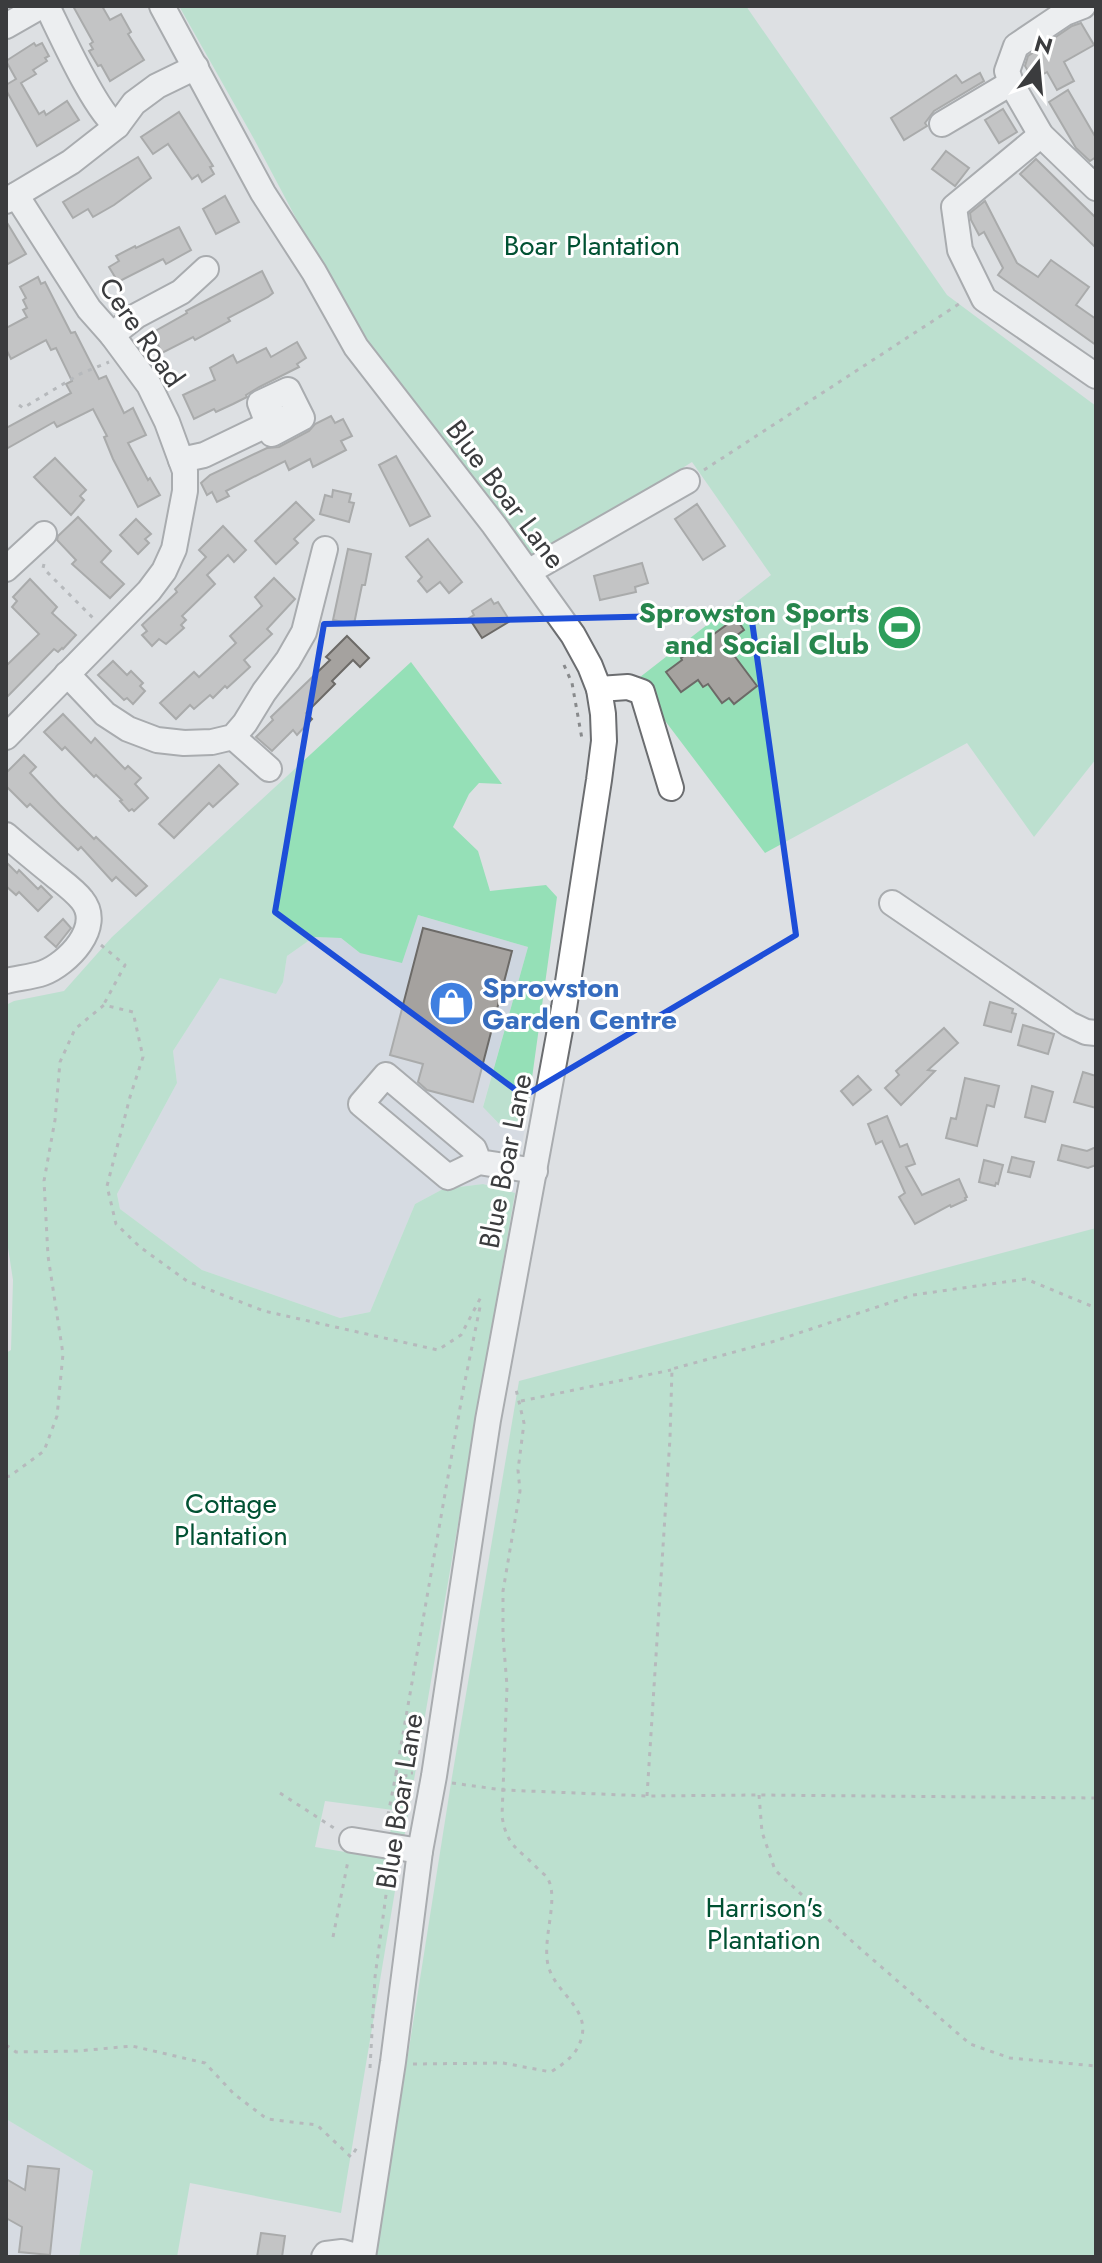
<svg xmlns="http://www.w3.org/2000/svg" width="1102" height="2263" viewBox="0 0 1102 2263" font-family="Jost,sans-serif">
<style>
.built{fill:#ced6e0}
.green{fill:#95e0b7}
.building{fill:#a5a29f;stroke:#6c6a67;stroke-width:2}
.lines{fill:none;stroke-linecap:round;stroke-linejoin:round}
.minor-casing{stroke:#6b6d70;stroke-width:28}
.path{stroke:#888a8c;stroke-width:3;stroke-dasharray:4 6;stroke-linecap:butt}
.minor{stroke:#fff;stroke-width:24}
.marked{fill:none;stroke:#1d4ed8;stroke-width:6;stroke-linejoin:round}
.labels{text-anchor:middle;stroke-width:6;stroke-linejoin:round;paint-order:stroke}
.park-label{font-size:28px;fill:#005132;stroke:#fff}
.street-label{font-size:28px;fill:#3b3c3e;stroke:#fff}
.leisure-label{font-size:28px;font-weight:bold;fill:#27864d;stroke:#fff;text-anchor:end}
.shop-label{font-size:28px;font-weight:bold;fill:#366cbe;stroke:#fff;text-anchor:start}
</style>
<rect width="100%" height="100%" fill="#dde0e3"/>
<g class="built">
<polygon points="418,915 528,947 483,1106 501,1127 513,1127 528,1107 515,1193 483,1184 443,1189 415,1204 370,1312 340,1318 202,1270 120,1209 117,1194 177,1083 173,1051 220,978 283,982 287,956 314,937 341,938 360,953"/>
<polygon points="6,2119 93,2171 79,2257 6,2257"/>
</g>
<g class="green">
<polygon points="179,6 746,6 947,295 1096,406 1096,759 1034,837 967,743 765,853 635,681 771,575 692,462 534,561 412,409 324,271 254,139"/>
<polygon points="411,662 502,784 479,783 469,794 453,827 478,851 490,891 546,885 557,897 528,1107 514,1127 502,1127 483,1107 528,947 418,915 402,963 360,953 341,938 314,937 287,956 283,982 276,994 220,978 173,1051 177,1083 117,1194 120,1209 202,1270 340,1318 370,1312 415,1204 443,1189 483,1184 515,1193 404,1838 390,1835 393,1810 325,1801 315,1847 400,1861 341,2213 190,2183 177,2257 79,2257 93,2171 6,2119 6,1353 11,1350 13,1280 6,1235 6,1005 14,1001 64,991 112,937"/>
<polygon points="1096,1228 1096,2257 376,2257 451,1783 519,1381"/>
</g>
<g class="building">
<polygon points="73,6 102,6 110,20 121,14 131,32 128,34 144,60 110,81 101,65 98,66 89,51 93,49 90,44 93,42"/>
<polygon points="1081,23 1094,45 1064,62 1074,81 1057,90 1047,72 1033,80 1025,66 1028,56 1072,26"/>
<polygon points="34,43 36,46 42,43 49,56 45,58 47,61 33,70 36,74 21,83 39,114 44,111 46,115 67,101 79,120 37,146 6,90 6,85 16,79 6,61"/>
<polygon points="980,73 984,81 934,111 925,123 927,126 904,140 891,118 956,75 962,83"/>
<polygon points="1068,90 1096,138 1096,157 1090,161 1076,148 1049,102"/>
<polygon points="1003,109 1017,132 999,143 985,120"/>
<polygon points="179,112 213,166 210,167 214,174 202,182 198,175 192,179 168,144 153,154 141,137"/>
<polygon points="946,151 969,168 955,186 932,169"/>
<polygon points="138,157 151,178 114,205 93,217 88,209 73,218 63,202"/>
<polygon points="1036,159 1096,218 1096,248 1020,174"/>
<polygon points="225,196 239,222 216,234 203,209"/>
<polygon points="985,201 1017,263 1038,277 1051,260 1089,287 1076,305 1096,319 1096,345 998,275 1003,268 984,232 979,235 971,220 970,213"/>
<polygon points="6,221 26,254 6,265"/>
<polygon points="179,227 191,250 166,264 163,259 161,260 118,282 109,267 119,261 116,256 135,246 136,248"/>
<polygon points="262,271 273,293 268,297 228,318 230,321 195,340 193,337 162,353 152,333 187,313 186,311"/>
<polygon points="38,277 41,284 45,282 71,333 75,332 99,379 106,376 124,413 133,408 146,435 128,443 148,480 150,478 160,495 138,507 113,459 104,437 107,436 93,409 57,427 54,422 6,449 6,428 71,393 66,384 72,381 56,348 51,350 46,340 11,359 6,349 6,328 27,317 23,310 27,308 23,300 26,298 20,287"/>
<polygon points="297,342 306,358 297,364 299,367 259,387 246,395 247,397 233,404 216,412 214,409 194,419 183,395 215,380 210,368 233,355 237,363 266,348 271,357"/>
<polygon points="331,416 335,423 343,419 352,436 341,441 346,450 313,467 310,459 289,470 285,461 226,491 229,496 217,502 212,492 207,495 201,483 210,475 267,448 279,447 309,431 315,424"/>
<polygon points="396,456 430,516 410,526 379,465"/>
<polygon points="55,458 86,490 80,496 84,500 71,515 34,477"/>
<polygon points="333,490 351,494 349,502 354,503 349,522 320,514 325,495 332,497"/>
<polygon points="296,502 314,520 294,539 298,543 276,564 255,541"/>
<polygon points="697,504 725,546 703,560 675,519"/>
<polygon points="78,517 111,551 101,562 124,584 110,598 72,564 76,560 57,540 58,536"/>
<polygon points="136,519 151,534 145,539 149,543 138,554 120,535"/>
<polygon points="223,526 246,550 234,562 228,555 207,575 215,584 182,616 186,620 181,625 184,628 166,644 159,639 152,646 142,635 147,631 142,625 177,592 175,589 206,557 199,550"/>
<polygon points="428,539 462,582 449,593 440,582 427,592 418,581 422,577 406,557"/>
<polygon points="348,549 371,554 365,585 362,585 354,624 333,620"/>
<polygon points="642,563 648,583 635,587 636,592 600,600 594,576"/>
<polygon points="274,578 295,599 267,629 272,634 244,660 250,667 227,688 225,686 213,698 210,695 194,709 190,705 176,719 160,703 194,672 199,677 236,643 230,636 262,606 255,597"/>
<polygon points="30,579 57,607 52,613 76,635 63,649 62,648 58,652 54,649 6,698 6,666 39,634 12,607 17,601 13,597"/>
<polygon points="491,599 494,604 498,602 510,621 482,638 469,618 474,615 472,611"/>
<polygon points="736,618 744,630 729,641 737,651 733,654 757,686 734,704 729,698 722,703 708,684 703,687 698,680 681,692 666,672 682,660 681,658"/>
<polygon points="347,636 369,658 360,667 353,660 332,681 335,684 306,713 312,719 297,735 293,730 272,751 256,737 273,720 271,717 330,660 326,657"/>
<polygon points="113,661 127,675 131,671 143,683 140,686 145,691 133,704 127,698 124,700 98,675"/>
<polygon points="63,714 91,743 95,738 125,769 128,766 141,778 135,784 148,798 134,811 132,809 129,811 120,801 122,800 96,775 94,777 65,747 62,750 44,732"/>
<polygon points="24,755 36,767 30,773 60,805 94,839 96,837 147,886 136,896 116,877 112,881 81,847 78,850 30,804 27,807 6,786 6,773"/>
<polygon points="219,765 238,784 213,807 209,803 174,838 159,824"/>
<polygon points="6,862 17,873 19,870 38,889 41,886 52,897 38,911 19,892 16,895 6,886"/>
<polygon points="63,919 71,928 56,947 45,937"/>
<polygon points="423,928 512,951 473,1102 427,1090 418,1082 423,1064 390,1055"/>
<polygon points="990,1002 1013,1009 1012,1013 1016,1014 1011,1032 984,1025"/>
<polygon points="1023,1025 1054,1034 1048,1054 1018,1045"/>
<polygon points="944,1028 958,1043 928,1070 935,1071 901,1105 885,1088 899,1075 896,1071"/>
<polygon points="1083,1072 1096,1076 1096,1108 1074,1102"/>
<polygon points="858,1076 871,1090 853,1105 841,1091"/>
<polygon points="965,1078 999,1086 994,1107 987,1105 977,1146 946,1138 951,1118 956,1119"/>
<polygon points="1032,1086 1053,1092 1045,1122 1025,1117"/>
<polygon points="887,1116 900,1147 907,1144 915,1164 906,1167 922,1195 959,1179 967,1197 965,1198 966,1200 951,1207 950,1205 915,1224 899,1197 905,1193 882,1141 876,1144 868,1124"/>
<polygon points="1062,1145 1087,1151 1096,1147 1096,1165 1088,1168 1058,1160"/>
<polygon points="1012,1157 1034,1162 1030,1177 1008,1172"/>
<polygon points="984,1160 1003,1165 998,1184 996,1183 995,1186 979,1182"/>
<polygon points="28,2166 59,2169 50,2255 19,2252 22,2227 6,2218 6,2179 25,2190"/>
<polygon points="261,2233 285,2236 282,2257 257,2257"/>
</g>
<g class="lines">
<defs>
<g id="minor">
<path d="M 47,6 C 60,32 96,113 117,126"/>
<polyline points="162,6 263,193 314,272 356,347 494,525 573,635 590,666 599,689 603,714 604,741 599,780 564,1008 488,1420 434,1776 420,1851 393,2062 363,2257"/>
<polyline points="1083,6 1065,13 1016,46 1007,71 1011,83 1041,135 1096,188"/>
<polyline points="6,26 41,6"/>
<polyline points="942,124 1011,83"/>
<polyline points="1041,135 954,207 960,250 984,299 1096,376"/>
<polyline points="6,201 71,162 117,126 134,103 157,86 196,67"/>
<polyline points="112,335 136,316 181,292 206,269"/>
<polygon points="288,390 302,418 272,434 260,403"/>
<polyline points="181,460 204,455 281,418"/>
<polyline points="6,569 44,534"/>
<polyline points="528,572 687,481"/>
<polyline points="67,674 105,714 128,729 157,740 184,743 212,742 233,737 245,723 264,692 288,660 304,632 325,549"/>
<polyline points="599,689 628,687 642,692 671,788"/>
<polyline points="6,737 149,591 164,571 174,549 185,491 185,471 167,422 149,385 112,335 89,309 16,195"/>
<polyline points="233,737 269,769"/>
<path d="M 6,835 C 22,849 38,862 54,875 C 64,883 75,891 82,900 C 104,927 67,964 43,973 C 32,977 18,978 6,981"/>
<polyline points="892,903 1069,1024 1086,1032 1096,1033"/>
<polyline points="479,1162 474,1149 386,1075 361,1104 448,1177 479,1162 535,1171"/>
<polyline points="352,1840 420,1851"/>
<polyline points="324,2257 326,2254 342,2252 359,2257"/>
</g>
</defs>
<use href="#minor" class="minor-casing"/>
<g class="path">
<polyline points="19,405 23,408 80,374 109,362"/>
<polyline points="704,470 962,302"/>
<polyline points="44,564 43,568 94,619"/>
<polyline points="564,665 572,683 582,739"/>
<polyline points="101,945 125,965 104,1004"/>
<polyline points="521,1401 671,1370"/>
<polyline points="6,1477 10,1476 44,1451 57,1416 63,1354 48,1256 44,1181 55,1120 60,1062 75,1029 104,1005 133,1012 143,1057 130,1097 107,1186 116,1224 140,1247 187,1281 264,1311 438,1350 461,1335 482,1295"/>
<polyline points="396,1774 463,1391 481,1302"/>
<polyline points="452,1783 503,1790 647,1796 759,1795 1096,1798"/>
<polyline points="280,1793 337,1830"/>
<polyline points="759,1795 762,1832 775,1870 855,1944 970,2044 1010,2058 1096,2066"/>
<polyline points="647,1796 670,1438 672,1369 775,1341 913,1295 1026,1279 1096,1308"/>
<polyline points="386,1825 396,1774 406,1776 406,1773 413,1773"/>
<polyline points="333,1937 348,1861"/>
<polyline points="6,2045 16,2052 78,2051 132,2046 205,2063 234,2094 267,2119 317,2125 351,2157 358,2146"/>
<path d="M 413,2064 L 503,2063 L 551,2072 C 566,2062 578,2054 582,2036 C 588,2009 558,1993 550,1971 C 539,1945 560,1901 548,1879 C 546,1875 542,1873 539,1870 C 519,1848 507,1848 502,1816 L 507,1686 L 503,1636 L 503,1591 L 520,1491 L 518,1470 L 524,1423 L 515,1385"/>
<polyline points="370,2068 375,1977 390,1865"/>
</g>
<use href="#minor" class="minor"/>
</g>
<path d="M0 0H1102V2263H0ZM 751,614 L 796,935 L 524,1096 L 275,912 L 324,624 Z" fill="#dde0e3" fill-opacity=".55" fill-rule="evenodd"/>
<path class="marked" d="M 751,614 L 796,935 L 524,1096 L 275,912 L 324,624 Z"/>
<defs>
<symbol id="stadium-disc" viewBox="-11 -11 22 22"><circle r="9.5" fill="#2e9e5b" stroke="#fff"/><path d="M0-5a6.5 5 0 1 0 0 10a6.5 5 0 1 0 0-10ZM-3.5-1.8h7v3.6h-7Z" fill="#fff"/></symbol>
<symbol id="shop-disc" viewBox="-11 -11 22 22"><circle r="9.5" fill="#3f7fe0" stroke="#fff"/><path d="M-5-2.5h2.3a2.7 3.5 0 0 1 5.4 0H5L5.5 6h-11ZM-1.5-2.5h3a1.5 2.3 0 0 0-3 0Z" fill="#fff"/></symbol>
</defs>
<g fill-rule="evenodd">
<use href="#stadium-disc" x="874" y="602" width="51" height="51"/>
<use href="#shop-disc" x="426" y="978" width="51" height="51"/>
</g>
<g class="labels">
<g class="park-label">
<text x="592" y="255">Boar Plantation</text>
<text x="231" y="1513">Cottage<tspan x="231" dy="32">Plantation</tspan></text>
<text x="764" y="1917">Harrison's<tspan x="764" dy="32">Plantation</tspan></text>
</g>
<g class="street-label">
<text transform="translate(142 332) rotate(55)" y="10">Cere Road</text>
<text transform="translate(506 494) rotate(53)" y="10">Blue Boar Lane</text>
<text transform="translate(505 1161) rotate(-79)" y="10">Blue Boar Lane</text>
<text transform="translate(399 1801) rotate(-81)" y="10">Blue Boar Lane</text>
</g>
<g class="leisure-label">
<text x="869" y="622">Sprowston Sports<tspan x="869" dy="32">and Social Club</tspan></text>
</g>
<g class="shop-label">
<text x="482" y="997">Sprowston<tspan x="482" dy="32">Garden Centre</tspan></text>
</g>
</g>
<rect width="1102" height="2263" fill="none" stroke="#3b3c3e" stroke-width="16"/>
<g transform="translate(1038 64) rotate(16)" stroke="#ffffff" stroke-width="6" paint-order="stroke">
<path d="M0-6L14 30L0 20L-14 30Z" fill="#3b3c3e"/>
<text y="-12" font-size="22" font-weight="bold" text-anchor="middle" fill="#3b3c3e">N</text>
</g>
</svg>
